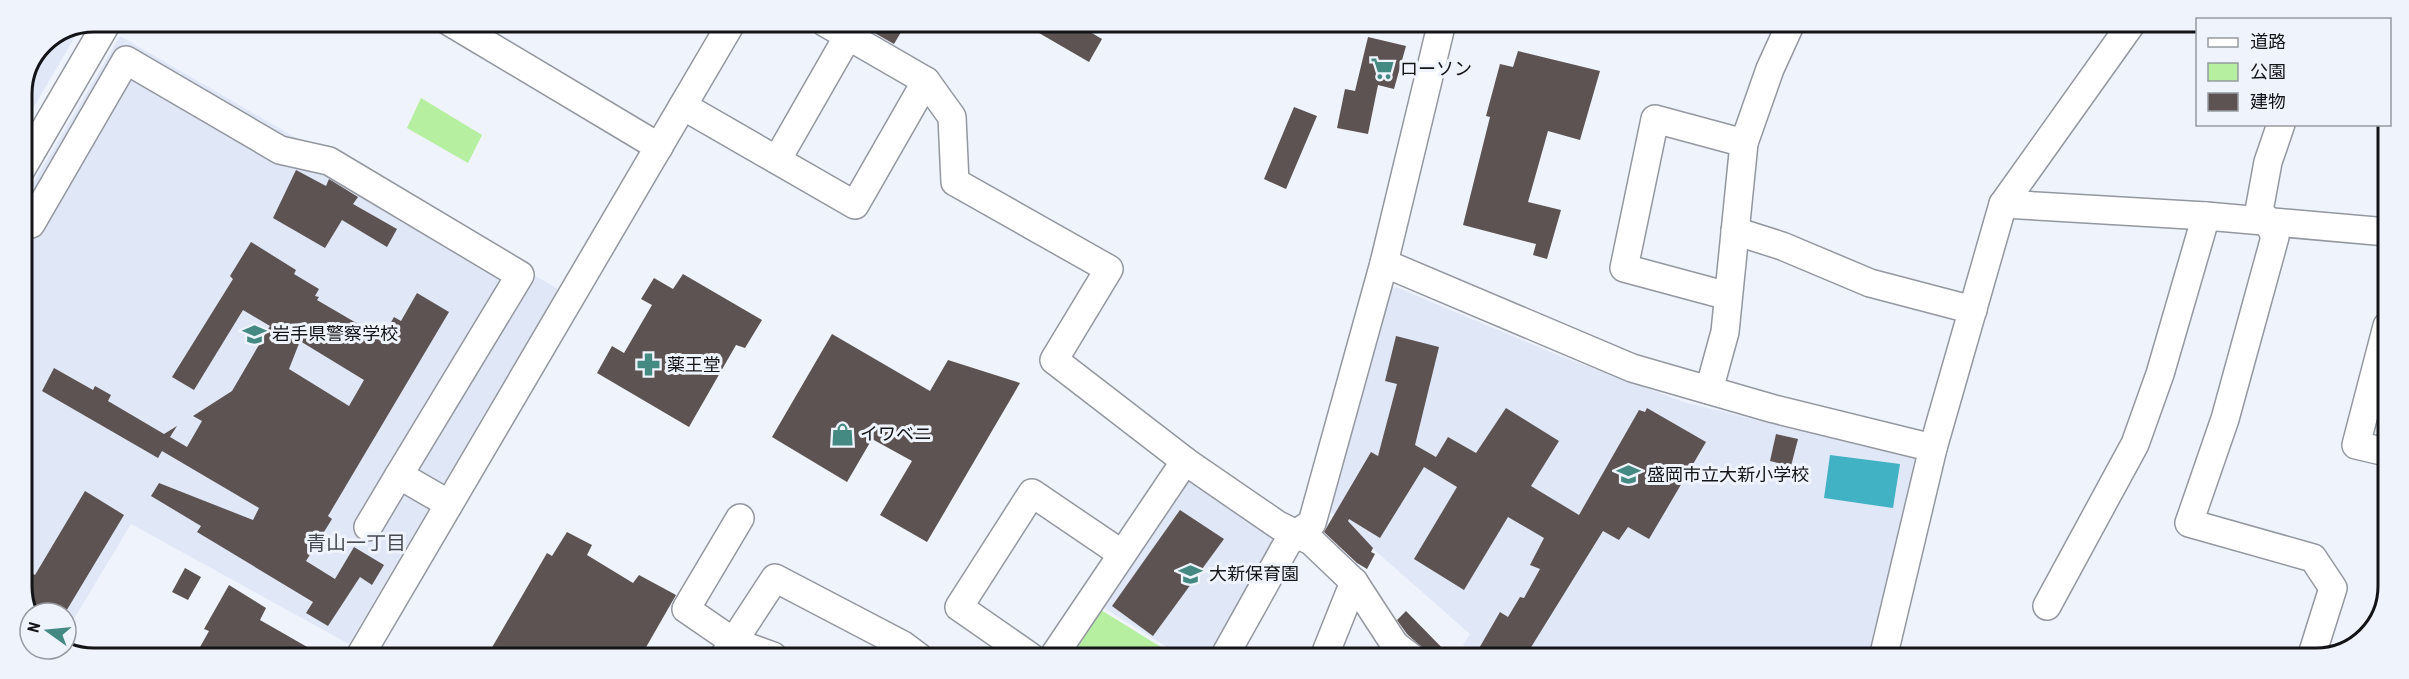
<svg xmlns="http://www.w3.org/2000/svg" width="2409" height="679" viewBox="0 0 2409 679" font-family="'Roboto Condensed','Noto Sans JP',sans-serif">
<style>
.built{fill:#e0e7f6}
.green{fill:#b6efa0}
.water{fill:#41b1c4}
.building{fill:#5d5352;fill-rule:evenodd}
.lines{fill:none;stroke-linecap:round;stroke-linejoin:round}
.minor-casing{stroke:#93979f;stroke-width:30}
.minor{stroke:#fff;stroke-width:27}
.labels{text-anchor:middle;stroke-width:6;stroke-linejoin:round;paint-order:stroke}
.poi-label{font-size:18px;fill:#131417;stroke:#eff3fc;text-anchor:start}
.neighbourhood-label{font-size:20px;fill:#464a51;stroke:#eff3fc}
.rim{fill:none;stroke:#131417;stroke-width:3}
</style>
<rect width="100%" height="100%" fill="#eff3fc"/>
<g class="built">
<polygon points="81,26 21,129 21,93 42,42"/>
<polygon points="120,36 558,289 349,644 131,524 66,632 66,613 30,613 21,591 21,204"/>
<polygon points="1396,287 1560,356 1684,402 1796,430 1914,449 1922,463 1872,658 1482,657 1463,645 1470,634 1330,511 1385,302 1389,291"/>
<polygon points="1192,476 1271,531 1275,542 1214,657 1183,657 1101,606"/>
</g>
<g class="green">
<polygon points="421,98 482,135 468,163 407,128"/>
<polygon points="1101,610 1177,657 1072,657"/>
</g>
<polygon class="water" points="1830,455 1900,464 1893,508 1824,498"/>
<g class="building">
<polygon points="855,22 907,22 894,44"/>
<polygon points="1020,22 1073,22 1102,39 1089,62"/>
<polygon points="1368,37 1406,46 1394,89 1378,85 1368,134 1337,128 1345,89 1355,91"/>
<polygon points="1518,51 1600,71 1580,140 1548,131 1528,202 1561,210 1547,259 1533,255 1536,244 1463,225 1490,117 1486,116 1500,64 1513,67"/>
<polygon points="1294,107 1317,116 1286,189 1264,179"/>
<polygon points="296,170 326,186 329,179 358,197 353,204 397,229 387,247 342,220 325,248 273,218"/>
<path d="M 251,242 L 296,270 L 294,274 L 319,289 L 315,296 L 319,297 L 317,300 L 382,338 L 394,317 L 401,321 L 417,293 L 449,312 L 328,516 L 332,519 L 306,561 L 335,579 L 354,547 L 384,565 L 372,585 L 360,577 L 328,626 L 306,613 L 313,602 L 197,532 L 201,526 L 151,496 L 159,483 L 253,520 L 259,508 L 162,451 L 158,458 L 42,391 L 54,368 L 93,390 L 95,386 L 111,395 L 108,401 L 164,434 L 177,426 L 170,437 L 187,447 L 202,421 L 193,416 L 232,391 L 270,326 L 243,310 L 194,390 L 172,377 L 233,279 L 230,276 ZM 300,341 L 364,380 L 349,406 L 289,369 Z"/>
<polygon points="683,274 762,320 745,348 736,345 689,427 597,373 612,346 624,353 652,305 641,299 654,278 673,289"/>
<polygon points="832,334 930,391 948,360 1020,383 927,542 880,515 912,461 872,439 847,482 772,437"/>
<polygon points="1396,336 1439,347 1415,445 1436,457 1448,437 1476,453 1506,408 1559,441 1531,486 1579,515 1639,410 1645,412 1647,408 1706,442 1649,539 1628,527 1619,540 1603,531 1525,657 1474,657 1500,612 1508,617 1520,597 1524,598 1540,569 1530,565 1544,538 1508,517 1464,590 1414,559 1457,487 1424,467 1380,538 1349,519 1348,521 1373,548 1371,552 1375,554 1367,569 1357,563 1324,532 1371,452 1378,456 1397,384 1385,381"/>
<polygon points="1776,434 1798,439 1791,466 1770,461"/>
<polygon points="85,491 124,515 65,613 30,613 21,591 21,566 35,575"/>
<polygon points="1180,510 1224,539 1153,636 1112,606"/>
<polygon points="567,532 592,545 587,555 633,583 639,575 676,595 641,656 487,656 547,553 552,556"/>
<polygon points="185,568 201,577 188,600 172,592"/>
<polygon points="229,585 266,608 260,620 323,656 253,656 242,650 238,656 195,656 209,631 204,629"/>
<polygon points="1406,611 1451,657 1426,657 1425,650 1407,634 1397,620"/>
</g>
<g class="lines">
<defs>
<g id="minor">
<polyline points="448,21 659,147"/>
<polyline points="824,22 926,81 952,117 955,182 1109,269 1054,360 1185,461 1278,525 1311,541 1354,582 1395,645 1411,657"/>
<polyline points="683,106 855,205 926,81"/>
<polyline points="2281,124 2268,162 2259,211 2268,221 2275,237 2225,419 2189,523 2313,558 2333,588 2311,658"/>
<polyline points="777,160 848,36"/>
<polyline points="21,170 108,21"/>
<polyline points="2003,204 2206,216 2387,232"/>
<polyline points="31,224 126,60 280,150 329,161 520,275 399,475"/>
<polyline points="1735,231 1782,246 1870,283 1973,310"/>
<polyline points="1384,263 1632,368 1774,409 1933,448"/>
<polyline points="1728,296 1624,268 1655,119 1744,143"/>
<polyline points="1709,390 1725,332 1744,143 1770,69 1791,23"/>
<polyline points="2386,452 2356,445 2387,326"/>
<polyline points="740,518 686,609 734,642 773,656"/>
<polyline points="368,527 399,475 449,504"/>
<polyline points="2047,606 2135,444 2160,374 2206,216"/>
<polyline points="360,656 732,22"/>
<polyline points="724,656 775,578 903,645 919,657"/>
<polyline points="1031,657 959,607 1032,493 1122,554"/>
<polyline points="1053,657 1185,461"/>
<polyline points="1224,657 1287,544 1297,533 1312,523 1384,263 1442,22"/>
<polyline points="1324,657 1354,582"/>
<polyline points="1883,658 1933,448 2003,204 2132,23"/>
</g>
</defs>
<use href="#minor" class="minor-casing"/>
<use href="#minor" class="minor"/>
</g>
<defs>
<symbol id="supermarket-bare" viewBox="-9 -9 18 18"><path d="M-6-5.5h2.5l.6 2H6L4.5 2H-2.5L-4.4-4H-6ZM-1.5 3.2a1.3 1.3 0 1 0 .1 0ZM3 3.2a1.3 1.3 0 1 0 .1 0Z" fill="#448a82" stroke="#eff3fc" stroke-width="2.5" paint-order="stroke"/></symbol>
<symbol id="school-bare" viewBox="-9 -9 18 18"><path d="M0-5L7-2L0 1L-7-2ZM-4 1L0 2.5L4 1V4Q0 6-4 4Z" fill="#448a82" stroke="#eff3fc" stroke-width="2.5" paint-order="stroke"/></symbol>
<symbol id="pharmacy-bare" viewBox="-9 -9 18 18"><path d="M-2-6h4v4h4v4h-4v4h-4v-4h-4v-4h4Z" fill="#448a82" stroke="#eff3fc" stroke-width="2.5" paint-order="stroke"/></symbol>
<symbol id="shop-bare" viewBox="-9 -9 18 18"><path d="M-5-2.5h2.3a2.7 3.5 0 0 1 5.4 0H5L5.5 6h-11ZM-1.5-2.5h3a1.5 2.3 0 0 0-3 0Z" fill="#448a82" stroke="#eff3fc" stroke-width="2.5" paint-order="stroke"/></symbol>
</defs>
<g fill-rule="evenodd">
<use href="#supermarket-bare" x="1366" y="52" width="33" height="33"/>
<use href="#school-bare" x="238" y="318" width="33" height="33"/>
<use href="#pharmacy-bare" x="632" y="348" width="33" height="33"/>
<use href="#shop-bare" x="826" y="418" width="33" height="33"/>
<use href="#school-bare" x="1612" y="458" width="33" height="33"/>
<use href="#school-bare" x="1174" y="558" width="33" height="33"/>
</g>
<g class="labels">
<g class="poi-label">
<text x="1400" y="75">ローソン</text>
<text x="272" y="340">岩手県警察学校</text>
<text x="667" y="371">薬王堂</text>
<text x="860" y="440">イワベニ</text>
<text x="1647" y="481">盛岡市立大新小学校</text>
<text x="1209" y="580">大新保育園</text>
</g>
<g class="neighbourhood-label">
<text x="356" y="550">青山一丁目</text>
</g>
</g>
<path d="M0 0H2409V679H0ZM94 32H2316A62 62 0 0 1 2378 94V586A62 62 0 0 1 2316 648H94A62 62 0 0 1 32 586V94A62 62 0 0 1 94 32Z" fill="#eff3fc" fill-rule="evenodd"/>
<path class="rim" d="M94 32H2316A62 62 0 0 1 2378 94V586A62 62 0 0 1 2316 648H94A62 62 0 0 1 32 586V94A62 62 0 0 1 94 32Z"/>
<rect x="2196" y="18" width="195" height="108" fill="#eff3fc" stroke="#979aa0" stroke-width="1.5"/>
<rect x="2208" y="38" width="30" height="9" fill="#ffffff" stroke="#979aa0" stroke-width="1.5"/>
<text x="2250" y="48" font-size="18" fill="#131417">道路</text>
<rect x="2208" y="63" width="30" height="18" fill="#b6efa0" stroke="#979aa0" stroke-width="1.5"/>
<text x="2250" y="78" font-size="18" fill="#131417">公園</text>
<rect x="2208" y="93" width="30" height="18" fill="#5d5352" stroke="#979aa0" stroke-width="1.5"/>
<text x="2250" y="108" font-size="18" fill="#131417">建物</text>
<g transform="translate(48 631) rotate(285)"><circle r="28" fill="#eff3fc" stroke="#979aa0" stroke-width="1.5"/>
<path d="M0-4.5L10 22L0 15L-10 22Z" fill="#448a82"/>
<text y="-9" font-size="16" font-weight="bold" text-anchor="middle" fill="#131417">N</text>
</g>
</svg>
